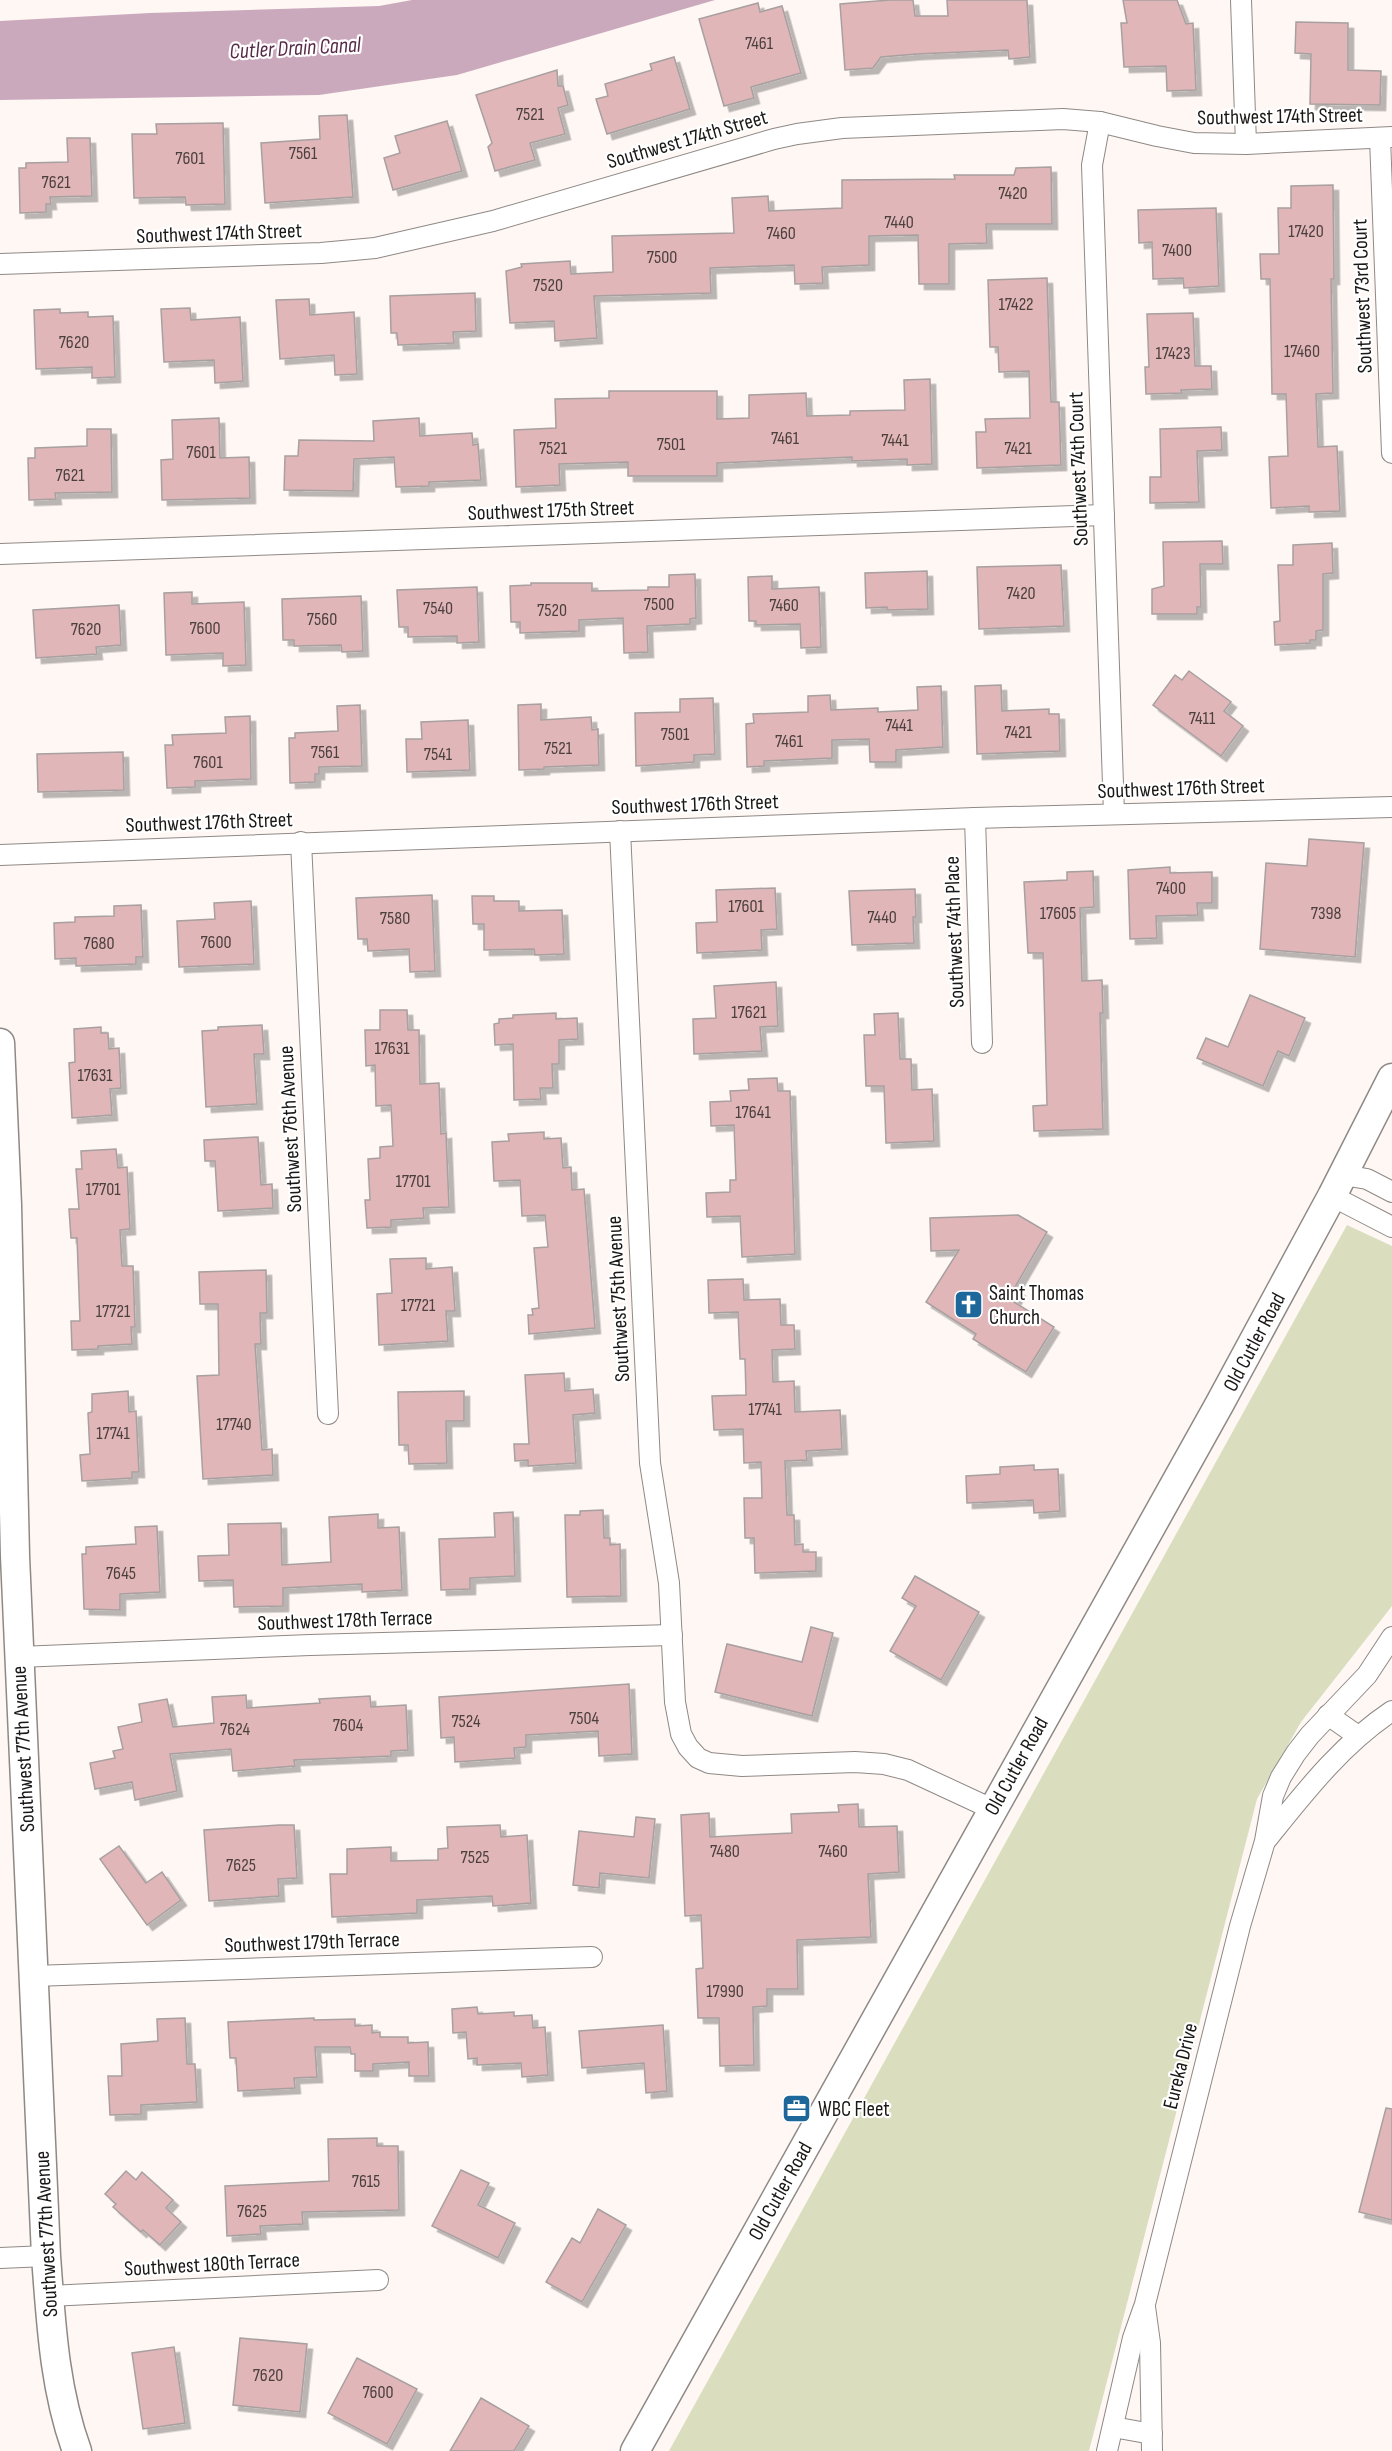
<svg xmlns="http://www.w3.org/2000/svg" width="1392" height="2451" viewBox="0 0 1392 2451" font-family="'Sofia Sans Condensed',sans-serif">
<style>
.green{fill:#dadebf}
.water{fill:#cba9bd}
.building{fill:#e0b6b8;stroke:#a8a0a0;stroke-width:1.5;filter:url(#shadow)}
.lines{fill:none;stroke-linecap:round;stroke-linejoin:round}
.street-casing{stroke:#8f8986;stroke-width:22}
.secondary-casing{stroke:#8f8986;stroke-width:31}
.street{stroke:#fff;stroke-width:20}
.secondary{stroke:#fff;stroke-width:28}
.labels{text-anchor:middle;stroke-width:4.5;stroke-linejoin:round;paint-order:stroke}
.number-label{font-size:18px;fill:#4c403f}
.street-label{font-size:21px;fill:#1a1817;stroke:#fff}
.poi-label{font-size:21px;fill:#1a1817;stroke:#fff;text-anchor:start}
.water-label{font-size:22px;font-style:italic;fill:#582a48;stroke:#fff}
</style>
<defs>
<filter id="shadow"><feDropShadow dx="5.5" dy="5.5" stdDeviation="0" flood-color="#0004"/></filter>
</defs>
<rect width="100%" height="100%" fill="#fef7f4"/>
<polygon class="green" points="1347,1225 1392,1246 1392,1606 1301,1722 1257,1799 1089,2451 669,2451"/>
<polygon class="water" points="412,0 715,0 457,75 319,95 0,100 0,21 150,13 379,6"/>
<g class="building">
<polygon points="890,0 913,0 915,16 948,16 947,0 1027,0 1030,57 1009,59 1008,50 917,54 881,57 873,68 845,70 840,4"/>
<polygon points="1123,0 1177,0 1186,24 1193,23 1196,90 1167,91 1166,66 1124,67 1121,23 1127,23"/>
<polygon points="758,3 760,12 782,6 801,73 751,87 754,98 724,106 699,19"/>
<polygon points="1296,22 1348,23 1348,70 1381,71 1380,105 1310,104 1311,54 1295,53"/>
<polygon points="674,57 690,109 607,134 596,99 608,96 605,84 652,70 650,64"/>
<polygon points="557,70 558,86 563,86 568,105 558,108 565,134 530,143 535,160 495,171 488,147 492,143 476,95"/>
<polygon points="347,115 353,197 265,203 261,143 320,139 319,116"/>
<polygon points="447,121 462,171 393,190 384,158 400,153 395,136"/>
<polygon points="223,123 225,204 186,205 185,197 134,198 132,134 157,134 156,124"/>
<polygon points="67,138 90,138 92,196 50,197 51,204 46,204 46,212 20,213 19,168 26,168 26,163 68,162"/>
<polygon points="1051,167 1052,224 986,224 987,243 949,244 949,284 919,284 918,235 869,236 869,265 822,267 823,283 795,284 794,265 710,268 711,293 594,296 597,338 555,341 554,321 510,323 506,271 522,267 521,264 570,261 571,274 613,272 612,236 734,233 732,198 768,196 769,211 842,208 842,180 955,179 954,175 1014,175 1016,168"/>
<polygon points="1333,185 1334,279 1331,279 1333,393 1316,394 1318,447 1337,446 1340,511 1309,512 1309,506 1271,508 1269,457 1288,456 1286,394 1272,394 1270,279 1261,279 1260,254 1279,254 1278,208 1291,208 1291,186"/>
<polygon points="1216,208 1219,286 1184,288 1183,278 1153,279 1152,242 1139,243 1138,210"/>
<polygon points="1047,278 1051,402 1059,402 1061,465 977,468 976,432 986,432 985,419 1030,418 1029,371 999,372 998,347 990,347 988,280"/>
<polygon points="475,293 476,331 453,332 454,343 398,345 397,333 391,333 390,296"/>
<polygon points="309,299 310,315 354,312 357,374 335,375 334,355 280,359 276,300"/>
<polygon points="190,308 191,320 240,317 243,381 215,383 214,360 164,362 161,309"/>
<polygon points="60,309 60,313 88,312 88,317 113,316 115,377 92,378 92,367 36,369 34,310"/>
<polygon points="1193,313 1195,366 1211,366 1212,389 1181,390 1182,393 1146,394 1145,367 1149,367 1147,314"/>
<polygon points="930,379 932,464 907,465 907,459 852,461 852,457 717,463 717,476 628,476 628,462 559,464 560,485 516,487 514,430 556,428 555,399 609,398 609,391 717,391 717,419 749,418 749,395 806,393 807,416 850,415 850,411 905,410 904,380"/>
<polygon points="219,418 220,458 249,457 250,498 162,500 161,460 173,459 172,420"/>
<polygon points="419,418 420,436 472,433 473,445 478,444 481,480 429,482 429,486 396,487 394,457 354,459 353,491 284,490 285,456 298,456 299,440 374,441 373,421"/>
<polygon points="1221,427 1222,450 1197,451 1199,502 1150,503 1150,477 1161,477 1160,429"/>
<polygon points="87,429 111,429 112,492 55,493 56,499 29,500 28,458 35,458 35,448 87,446"/>
<polygon points="1222,541 1223,564 1200,564 1201,607 1197,607 1197,614 1152,614 1152,589 1164,586 1163,542"/>
<polygon points="1332,543 1333,573 1323,574 1323,630 1316,631 1316,640 1310,640 1310,643 1275,645 1274,622 1280,621 1278,565 1293,565 1293,545"/>
<polygon points="1061,565 1064,626 979,629 977,567"/>
<polygon points="927,571 928,609 887,610 887,607 866,608 865,573"/>
<polygon points="695,574 696,618 690,619 690,624 647,626 648,652 624,653 623,618 579,620 579,631 520,633 520,622 511,622 510,586 531,585 531,583 592,583 592,591 648,590 648,587 669,587 669,575"/>
<polygon points="772,576 772,589 819,587 821,647 801,648 800,624 756,625 756,621 749,621 748,577"/>
<polygon points="477,587 479,642 457,643 457,636 408,637 408,627 399,627 397,590"/>
<polygon points="192,592 192,604 244,602 246,665 223,666 223,653 166,655 164,593"/>
<polygon points="361,596 363,651 342,652 341,645 294,646 294,640 283,640 282,599"/>
<polygon points="119,605 121,645 96,647 97,654 36,658 33,610"/>
<polygon points="1189,671 1231,702 1224,711 1243,726 1221,756 1153,705 1175,675 1182,680"/>
<polygon points="1001,685 1002,711 1049,709 1049,714 1059,714 1060,751 977,754 975,686"/>
<polygon points="941,686 943,747 896,750 896,762 870,762 869,739 832,740 832,758 764,761 764,766 747,767 746,724 754,723 753,714 808,712 808,696 830,695 831,710 878,708 878,712 918,710 917,687"/>
<polygon points="713,698 715,754 694,755 694,762 636,766 635,713 680,712 680,699"/>
<polygon points="541,704 541,720 591,717 592,730 598,729 599,765 544,767 544,769 519,770 518,705"/>
<polygon points="360,705 362,766 319,767 319,774 315,774 315,782 290,783 289,738 295,738 295,733 338,731 337,706"/>
<polygon points="250,716 251,779 195,781 195,787 167,788 165,745 173,745 172,735 226,733 225,717"/>
<polygon points="468,720 470,770 407,772 406,739 422,739 421,722"/>
<polygon points="123,752 124,790 38,792 37,754"/>
<polygon points="1309,839 1364,843 1355,957 1260,949 1266,863 1307,866"/>
<polygon points="1170,867 1170,873 1212,872 1212,903 1197,903 1198,915 1156,916 1157,938 1130,939 1128,870"/>
<polygon points="1093,871 1094,907 1080,908 1082,981 1102,980 1103,1013 1100,1013 1103,1129 1034,1131 1033,1106 1047,1105 1043,953 1028,953 1024,882 1067,880 1067,872"/>
<polygon points="775,888 777,929 761,930 762,950 697,953 696,923 717,922 716,890"/>
<polygon points="915,889 916,917 913,917 914,943 852,945 849,891"/>
<polygon points="432,895 435,971 410,972 409,949 368,951 367,939 358,939 356,898"/>
<polygon points="472,896 494,896 494,901 519,901 519,911 562,910 564,954 535,955 534,949 484,950 484,924 473,924"/>
<polygon points="251,901 254,964 179,967 177,921 215,919 214,903"/>
<polygon points="141,905 143,957 136,957 136,964 76,966 76,958 55,959 54,923 75,922 75,917 114,916 114,906"/>
<polygon points="776,982 778,1026 760,1027 762,1051 694,1054 693,1019 716,1018 714,986"/>
<polygon points="1250,995 1305,1018 1289,1056 1278,1051 1263,1086 1197,1058 1206,1038 1228,1047"/>
<polygon points="380,1010 407,1010 408,1030 419,1030 420,1084 439,1083 441,1134 446,1133 449,1207 423,1208 424,1218 391,1220 391,1227 367,1228 365,1200 370,1200 368,1159 380,1158 380,1147 393,1146 391,1105 376,1106 375,1065 366,1066 365,1030 380,1030"/>
<polygon points="556,1013 556,1019 577,1018 578,1039 559,1040 559,1064 552,1064 553,1088 540,1088 541,1099 514,1100 513,1044 495,1045 494,1024 499,1023 499,1019 513,1018 513,1015"/>
<polygon points="898,1013 900,1059 911,1059 912,1090 932,1089 934,1141 886,1143 884,1086 866,1086 864,1035 875,1035 874,1014"/>
<polygon points="262,1025 264,1054 254,1054 257,1104 206,1107 202,1031 218,1030 218,1027"/>
<polygon points="101,1027 101,1033 108,1033 109,1049 119,1048 121,1088 110,1089 112,1115 72,1118 69,1063 75,1062 74,1029"/>
<polygon points="777,1078 778,1091 790,1091 795,1254 742,1257 740,1216 707,1217 706,1193 730,1192 730,1180 736,1180 734,1125 711,1126 710,1102 731,1101 730,1091 749,1090 748,1079"/>
<polygon points="544,1132 544,1139 561,1138 563,1168 571,1167 572,1190 584,1189 595,1328 529,1334 528,1315 533,1315 532,1309 539,1308 534,1248 548,1247 545,1215 522,1216 520,1180 494,1181 492,1142 509,1141 508,1134"/>
<polygon points="258,1137 261,1185 272,1184 273,1208 218,1211 215,1161 205,1161 204,1140"/>
<polygon points="116,1149 118,1168 127,1167 130,1229 120,1230 122,1266 133,1266 135,1327 131,1327 132,1344 98,1346 98,1349 72,1350 71,1321 80,1321 77,1238 71,1238 69,1209 79,1209 76,1169 82,1169 81,1151"/>
<polygon points="1018,1215 1047,1232 1015,1287 1020,1291 1014,1302 1054,1327 1026,1372 973,1339 976,1334 926,1302 959,1250 931,1251 930,1218"/>
<polygon points="426,1258 426,1269 452,1267 455,1311 446,1311 448,1341 379,1345 377,1294 392,1293 390,1259"/>
<polygon points="266,1270 267,1313 260,1313 261,1344 255,1344 262,1450 272,1449 273,1475 203,1479 197,1376 219,1375 218,1304 200,1304 199,1272"/>
<polygon points="743,1279 744,1300 780,1299 781,1325 794,1325 795,1349 772,1350 773,1382 794,1381 795,1412 840,1410 842,1449 806,1451 807,1460 785,1461 787,1515 794,1515 795,1545 803,1544 803,1552 816,1552 816,1571 755,1573 754,1538 745,1538 744,1498 762,1498 761,1462 744,1463 743,1429 714,1430 712,1396 746,1395 745,1359 740,1359 738,1312 709,1313 708,1280"/>
<polygon points="564,1373 565,1391 593,1389 595,1413 573,1415 576,1463 528,1466 528,1460 515,1461 514,1444 529,1444 525,1375"/>
<polygon points="128,1391 129,1412 136,1411 139,1472 132,1472 132,1478 82,1481 80,1455 90,1454 88,1413 92,1412 92,1394"/>
<polygon points="464,1391 464,1421 446,1421 447,1463 409,1464 408,1445 399,1445 398,1392"/>
<polygon points="1034,1465 1034,1470 1058,1469 1060,1511 1034,1513 1033,1500 967,1503 966,1476 1000,1474 1000,1467"/>
<polygon points="603,1510 604,1538 610,1538 610,1545 620,1544 621,1596 567,1597 565,1515 580,1515 580,1511"/>
<polygon points="513,1512 515,1576 470,1578 470,1589 441,1590 439,1539 495,1537 494,1513"/>
<polygon points="378,1514 378,1528 399,1527 402,1590 362,1592 362,1584 283,1588 283,1606 234,1607 233,1580 199,1581 198,1556 229,1555 228,1524 281,1523 282,1565 331,1562 329,1517"/>
<polygon points="157,1526 160,1592 120,1594 120,1610 84,1609 82,1554 86,1554 86,1547 136,1544 135,1527"/>
<polygon points="915,1576 979,1612 941,1680 890,1651 916,1606 902,1598"/>
<polygon points="811,1627 833,1633 812,1716 715,1692 727,1644 802,1662"/>
<polygon points="629,1684 632,1754 599,1756 598,1731 526,1735 526,1747 514,1748 515,1758 455,1762 454,1737 441,1738 439,1697"/>
<polygon points="246,1695 247,1708 320,1703 319,1699 370,1696 371,1707 406,1705 408,1750 391,1751 391,1756 294,1760 295,1766 233,1771 231,1749 170,1754 177,1791 135,1800 132,1782 95,1789 90,1763 115,1758 113,1751 123,1749 118,1727 142,1722 139,1704 167,1699 173,1727 214,1723 212,1697"/>
<polygon points="858,1804 859,1827 897,1826 899,1872 868,1874 871,1937 797,1940 798,1989 767,1989 767,2006 753,2007 754,2065 720,2066 719,2018 698,2018 696,1969 703,1968 701,1915 685,1916 681,1815 709,1813 710,1837 792,1833 791,1814 839,1812 838,1805"/>
<polygon points="636,1817 655,1819 649,1878 600,1873 599,1888 573,1885 579,1831 634,1837"/>
<polygon points="279,1825 294,1825 297,1878 278,1879 279,1896 209,1901 204,1830"/>
<polygon points="500,1825 501,1837 527,1835 531,1903 493,1906 492,1896 417,1900 417,1913 332,1917 330,1874 347,1874 347,1849 391,1847 391,1861 438,1860 438,1849 448,1848 447,1827"/>
<polygon points="119,1846 146,1883 162,1872 181,1900 147,1925 100,1859"/>
<polygon points="477,2007 478,2014 514,2012 514,2016 532,2015 533,2028 545,2027 548,2075 522,2077 521,2063 477,2065 477,2058 468,2059 466,2032 453,2033 452,2009"/>
<polygon points="185,2018 187,2064 195,2064 197,2102 141,2105 141,2114 110,2115 108,2076 122,2076 121,2044 158,2041 157,2019"/>
<polygon points="314,2018 314,2020 355,2019 355,2026 372,2025 372,2033 380,2032 380,2037 408,2037 408,2043 428,2042 429,2076 409,2076 409,2062 373,2064 373,2071 355,2071 355,2054 351,2054 350,2047 315,2047 317,2077 294,2078 295,2088 238,2091 236,2058 230,2058 228,2022"/>
<polygon points="663,2025 667,2091 646,2093 644,2063 582,2068 579,2031"/>
<polygon points="1386,2108 1392,2109 1392,2220 1359,2212"/>
<polygon points="377,2138 377,2146 398,2146 399,2210 302,2212 303,2224 260,2226 261,2234 227,2236 225,2186 329,2181 328,2139"/>
<polygon points="461,2170 489,2183 478,2205 515,2223 498,2258 432,2226"/>
<polygon points="126,2171 136,2180 142,2172 173,2200 166,2208 181,2222 160,2245 143,2230 141,2232 113,2207 116,2204 105,2194"/>
<polygon points="598,2209 626,2225 582,2302 546,2282 572,2238 580,2243"/>
<polygon points="240,2338 307,2344 300,2412 233,2405"/>
<polygon points="174,2347 185,2423 143,2429 132,2353"/>
<polygon points="357,2358 417,2389 387,2444 328,2413"/>
<polygon points="481,2398 529,2426 514,2451 450,2451"/>
</g>
<g class="lines">
<defs>
<g id="street">
<polyline points="1241,0 1246,144"/>
<polyline points="1100,122 1092,165 1114,814"/>
<polyline points="1380,138 1392,453"/>
<polyline points="0,264 321,253 375,248 493,221 774,139 797,134 842,128 1063,119 1100,122 1157,136 1194,143 1246,144 1392,137"/>
<polyline points="0,554 1104,515"/>
<polyline points="975,818 982,1043"/>
<polyline points="620,831 650,1463 669,1583 675,1702 681,1734 688,1747 698,1758 709,1763 742,1766 855,1762 884,1764 908,1770 992,1809"/>
<polyline points="301,842 328,1414"/>
<polyline points="0,855 975,818 1392,807"/>
<polyline points="1343,1175 1367,1179 1392,1192"/>
<polyline points="1332,1196 1392,1227"/>
<polyline points="19,1657 310,1645 672,1635"/>
<polyline points="1328,1715 1358,1736"/>
<path d="M 1267,1839 C 1305,1792 1341,1745 1392,1711"/>
<polyline points="33,1976 592,1957"/>
<polyline points="0,2258 46,2256"/>
<polyline points="49,2296 378,2280"/>
<polyline points="1145,2307 1150,2343 1152,2451"/>
<polyline points="1113,2427 1152,2434"/>
<polyline points="1107,2451 1133,2338 1145,2304 1240,1926 1265,1841 1273,1796 1281,1777 1296,1753 1310,1735 1367,1675 1392,1637"/>
</g>
<g id="secondary">
<path d="M 0,1043 L 7,1205 L 15,1556 L 46,2256 C 51,2322 54,2388 77,2451"/>
<polyline points="635,2451 1219,1405 1332,1196 1392,1078"/>
</g>
</defs>
<use href="#street" class="street-casing"/>
<use href="#secondary" class="secondary-casing"/>
<use href="#street" class="street"/>
<use href="#secondary" class="secondary"/>
</g>
<defs>
<symbol id="church-square" viewBox="-11 -11 22 22"><rect x="-9" y="-9" width="18" height="18" rx="4" fill="#1d679a" stroke="#fff"/><path d="M-1.2-6h2.4v3.5h3.3v2.4h-3.3V6h-2.4V-.1h-3.3v-2.4h3.3Z" fill="#fff"/></symbol>
<symbol id="office-square" viewBox="-11 -11 22 22"><rect x="-9" y="-9" width="18" height="18" rx="4" fill="#1d679a" stroke="#fff"/><path d="M-6-3h4V-5.5h4V-3h4V5H-6ZM-1-4.5V-3h2v-1.5ZM-6 0V1H6V0Z" fill="#fff"/></symbol>
</defs>
<g fill-rule="evenodd">
<use href="#church-square" x="952" y="1288" width="33" height="33"/>
<use href="#office-square" x="780" y="2092" width="33" height="33"/>
</g>
<g class="labels">
<g class="number-label">
<text x="759" y="49">7461</text>
<text x="530" y="120">7521</text>
<text x="303" y="159">7561</text>
<text x="190" y="164">7601</text>
<text x="56" y="188">7621</text>
<text x="1013" y="199">7420</text>
<text x="899" y="228">7440</text>
<text x="1306" y="237">17420</text>
<text x="781" y="239">7460</text>
<text x="1177" y="256">7400</text>
<text x="662" y="263">7500</text>
<text x="548" y="291">7520</text>
<text x="1016" y="310">17422</text>
<text x="74" y="348">7620</text>
<text x="1302" y="357">17460</text>
<text x="1173" y="359">17423</text>
<text x="785" y="444">7461</text>
<text x="895" y="446">7441</text>
<text x="671" y="450">7501</text>
<text x="553" y="454">7521</text>
<text x="1018" y="454">7421</text>
<text x="201" y="458">7601</text>
<text x="70" y="481">7621</text>
<text x="1021" y="599">7420</text>
<text x="659" y="610">7500</text>
<text x="784" y="611">7460</text>
<text x="438" y="614">7540</text>
<text x="552" y="616">7520</text>
<text x="322" y="625">7560</text>
<text x="205" y="634">7600</text>
<text x="86" y="635">7620</text>
<text x="1202" y="724">7411</text>
<text x="899" y="731">7441</text>
<text x="1018" y="738">7421</text>
<text x="675" y="740">7501</text>
<text x="789" y="747">7461</text>
<text x="558" y="754">7521</text>
<text x="325" y="758">7561</text>
<text x="438" y="760">7541</text>
<text x="208" y="768">7601</text>
<text x="1171" y="894">7400</text>
<text x="746" y="912">17601</text>
<text x="1058" y="919">17605</text>
<text x="1326" y="919">7398</text>
<text x="882" y="923">7440</text>
<text x="395" y="924">7580</text>
<text x="216" y="948">7600</text>
<text x="99" y="949">7680</text>
<text x="749" y="1018">17621</text>
<text x="392" y="1054">17631</text>
<text x="95" y="1081">17631</text>
<text x="753" y="1118">17641</text>
<text x="413" y="1187">17701</text>
<text x="103" y="1195">17701</text>
<text x="418" y="1311">17721</text>
<text x="113" y="1317">17721</text>
<text x="765" y="1415">17741</text>
<text x="234" y="1430">17740</text>
<text x="113" y="1439">17741</text>
<text x="121" y="1579">7645</text>
<text x="584" y="1724">7504</text>
<text x="466" y="1727">7524</text>
<text x="348" y="1731">7604</text>
<text x="235" y="1735">7624</text>
<text x="725" y="1857">7480</text>
<text x="833" y="1857">7460</text>
<text x="475" y="1863">7525</text>
<text x="241" y="1871">7625</text>
<text x="725" y="1997">17990</text>
<text x="366" y="2187">7615</text>
<text x="252" y="2217">7625</text>
<text x="268" y="2381">7620</text>
<text x="378" y="2398">7600</text>
</g>
<g class="street-label">
<text transform="translate(1280 116) rotate(-1)" y="7">Southwest 174th Street</text>
<text transform="translate(687 139) rotate(-16)" y="7">Southwest 174th Street</text>
<text transform="translate(219 233) rotate(-2)" y="7">Southwest 174th Street</text>
<text transform="translate(1362 296) rotate(-92)" y="7">Southwest 73rd Court</text>
<text transform="translate(1078 469) rotate(-92)" y="7">Southwest 74th Court</text>
<text transform="translate(551 510) rotate(-2)" y="7">Southwest 175th Street</text>
<text transform="translate(1181 788) rotate(-2)" y="7">Southwest 176th Street</text>
<text transform="translate(695 804) rotate(-2)" y="7">Southwest 176th Street</text>
<text transform="translate(209 822) rotate(-2)" y="7">Southwest 176th Street</text>
<text transform="translate(954 932) rotate(-92)" y="7">Southwest 74th Place</text>
<text transform="translate(290 1129) rotate(-93)" y="7">Southwest 76th Avenue</text>
<text transform="translate(618 1299) rotate(-93)" y="7">Southwest 75th Avenue</text>
<text transform="translate(1254 1342) rotate(-62)" y="7">Old Cutler Road</text>
<text transform="translate(345 1620) rotate(-2)" y="7">Southwest 178th Terrace</text>
<text transform="translate(23 1749) rotate(-93)" y="7">Southwest 77th Avenue</text>
<text transform="translate(1016 1766) rotate(-61)" y="7">Old Cutler Road</text>
<text transform="translate(312 1942) rotate(-2)" y="7">Southwest 179th Terrace</text>
<text transform="translate(1180 2066) rotate(-76)" y="7">Eureka Drive</text>
<text transform="translate(780 2191) rotate(-61)" y="7">Old Cutler Road</text>
<text transform="translate(46 2234) rotate(-93)" y="7">Southwest 77th Avenue</text>
<text transform="translate(212 2264) rotate(-3)" y="7">Southwest 180th Terrace</text>
</g>
<g class="poi-label">
<text x="989" y="1300">Saint Thomas<tspan x="989" dy="24">Church</tspan></text>
<text x="818" y="2116">WBC Fleet</text>
</g>
<g class="water-label">
<text transform="translate(295 47) rotate(-3)" y="8">Cutler Drain Canal</text>
</g>
</g>
</svg>
